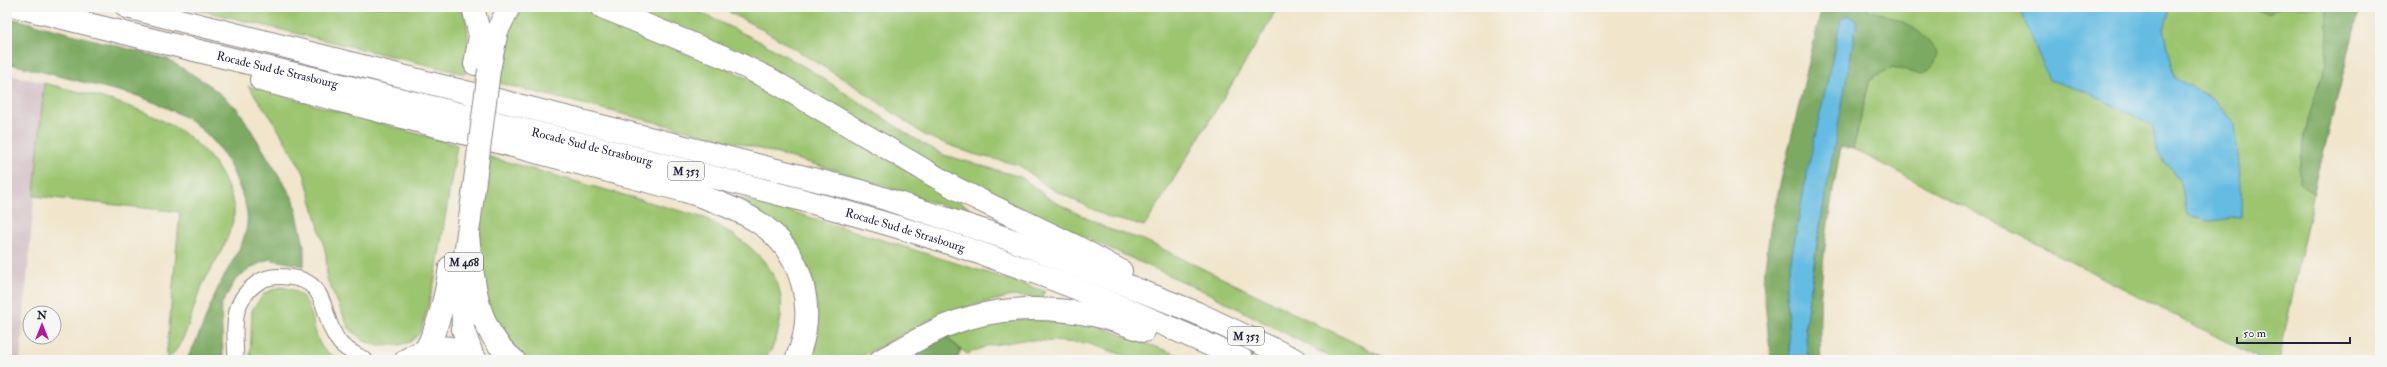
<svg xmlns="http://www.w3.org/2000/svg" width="2387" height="367" viewBox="0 0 2387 367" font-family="'IM FELL Double Pica',serif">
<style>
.industrial{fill:#d2bec3}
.green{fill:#9cc570;stroke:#5f7456}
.forest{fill:#7daa62;stroke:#50664e}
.water{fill:#65bce2;stroke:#446f8e}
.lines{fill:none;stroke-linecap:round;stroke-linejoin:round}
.street-casing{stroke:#8a8484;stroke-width:17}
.primary-casing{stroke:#8a8484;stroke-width:24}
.highway-casing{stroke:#8a8484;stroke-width:24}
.street{stroke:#fff;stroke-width:15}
.primary{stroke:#fff;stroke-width:22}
.highway{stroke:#fff;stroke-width:22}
.primary-bridge-casing{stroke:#8a8484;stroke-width:24;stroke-linecap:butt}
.primary-bridge{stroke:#fff;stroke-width:22}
.labels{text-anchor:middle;stroke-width:4;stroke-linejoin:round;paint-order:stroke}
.shield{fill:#f6f6f2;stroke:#626272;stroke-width:1}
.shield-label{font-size:11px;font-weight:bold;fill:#22223b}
.street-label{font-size:12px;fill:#22223b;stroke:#f6f6f2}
</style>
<rect width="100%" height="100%" fill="#f6f6f2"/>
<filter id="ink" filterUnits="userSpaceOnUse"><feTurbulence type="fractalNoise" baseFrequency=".025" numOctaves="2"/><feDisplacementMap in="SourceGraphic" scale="8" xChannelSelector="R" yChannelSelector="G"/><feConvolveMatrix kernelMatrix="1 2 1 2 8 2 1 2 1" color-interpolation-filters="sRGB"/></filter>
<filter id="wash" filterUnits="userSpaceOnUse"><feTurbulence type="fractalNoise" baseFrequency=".012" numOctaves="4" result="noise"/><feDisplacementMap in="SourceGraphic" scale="16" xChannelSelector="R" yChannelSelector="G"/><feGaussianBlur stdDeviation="0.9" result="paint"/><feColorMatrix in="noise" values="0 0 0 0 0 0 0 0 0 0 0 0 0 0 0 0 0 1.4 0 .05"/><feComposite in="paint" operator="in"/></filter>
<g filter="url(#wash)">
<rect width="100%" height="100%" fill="#f1e5cc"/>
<polygon class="industrial" points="7,74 44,83 20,360 7,360"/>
<g class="green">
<path d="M 187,7 L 461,7 C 472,28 467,51 465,74 Z"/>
<polygon points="528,7 578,7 729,69 807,110 971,209 970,215 842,172 746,145 499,83 509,21"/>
<polygon points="625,7 689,7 763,43 810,70 917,140 944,155 1021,177 1051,200 1108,229 1144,240 1390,360 1336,360 1208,293 955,178"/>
<polygon points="732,7 1279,7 1145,226 1110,218 1048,187 1019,165 973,154 926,136 861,90 767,32 729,12"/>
<polygon points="1867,7 2360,7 2322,153 2279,360 2262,360 1853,149 1870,79"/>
<path d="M 44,83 C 109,100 193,114 225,181 C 229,191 235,202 234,213 C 232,237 215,261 204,282 C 190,308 190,342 166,360 L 180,212 L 34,196 Z"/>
<polygon points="248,86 457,145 435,279 421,332 410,342 399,345 379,346 364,341 349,328 327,279 326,254 304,173 272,119"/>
<path d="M 486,156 L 705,218 C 747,241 793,271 779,327 C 777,338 772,353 763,360 L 530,360 L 516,351 L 493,325 L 477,264 Z"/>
<path d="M 738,198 L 777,207 L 1045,291 L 1041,298 L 1012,296 L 963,308 L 929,320 L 855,360 L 802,360 C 806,346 813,331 815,316 C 824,266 777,222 738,198 Z"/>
<path d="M 280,287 C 314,290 309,318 319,342 C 323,351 332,356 340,360 L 250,360 L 252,310 L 265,293 Z"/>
<polygon points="1022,319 1089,323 1192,360 1138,360 1087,343 1024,340 987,346 967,354 946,337 1004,320"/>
</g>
<g class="forest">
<path d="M 1822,7 L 1867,7 L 1868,10 C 1899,19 1919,25 1937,53 L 1932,67 L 1921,75 L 1893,67 L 1870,79 L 1853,149 L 1841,147 C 1828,215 1816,291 1821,360 L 1808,360 L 1805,326 L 1834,139 L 1808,168 L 1786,287 L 1790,360 L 1771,360 L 1763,282 L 1771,223 Z"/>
<polygon points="2248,7 2280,7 2268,14"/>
<polygon points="2327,7 2360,7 2313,194 2300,182 2300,160 2309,115 2326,62"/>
<path d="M 7,17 L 167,59 L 208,84 L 238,109 L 294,200 L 304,246 L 304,266 L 269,259 L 252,267 L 236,279 L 221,305 L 223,360 L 186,360 C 200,337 207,312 218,288 C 226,270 245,245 247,225 C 249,210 243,198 238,184 C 218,132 188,115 138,96 L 7,63 Z"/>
<polygon points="946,337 961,350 957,360 903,360"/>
</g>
<g class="water">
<polygon points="2019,7 2170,7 2164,29 2175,78 2215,100 2235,124 2241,186 2241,217 2212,221 2187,215 2181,183 2156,150 2153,126 2087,92 2049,80"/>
<polygon points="1848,15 1857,21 1818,236 1805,326 1808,360 1790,360 1786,287 1808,168 1841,19"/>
</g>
</g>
<g filter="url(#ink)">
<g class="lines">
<defs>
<path id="street" d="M 236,360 C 235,327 229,301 260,281 C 268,277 279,276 287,277 C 332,280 319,318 340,343 C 346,350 357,355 365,360"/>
<g id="primary">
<polyline points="473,7 480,36 475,64"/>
<polyline points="489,70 497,31 509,7"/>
<path d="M 426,349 C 440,323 446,296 450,267"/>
<polyline points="473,357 463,329 462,278 477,165"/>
<path d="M 406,360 C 427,346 456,341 476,360"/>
</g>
<g id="highway">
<path id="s1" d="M 19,7 C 214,56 410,100 605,150 C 721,179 837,207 952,244 C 1051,275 1149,317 1243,360"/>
<polyline points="127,7 864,192 1009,239 1197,313 1296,360"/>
<polyline points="602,7 729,59 768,78 955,188 1077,247 1121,271"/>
<path d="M 261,80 L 685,191 C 711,199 736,208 758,222 C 804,252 818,312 796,360"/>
<path d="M 468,236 C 474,282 475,329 514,360"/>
<path d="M 881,360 C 902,349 923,336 945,326 C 992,307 1043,305 1092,315 C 1109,318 1127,325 1144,331"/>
</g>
</defs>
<use href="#street" class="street-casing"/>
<use href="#primary" class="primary-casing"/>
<use href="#highway" class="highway-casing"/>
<use href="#street" class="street"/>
<use href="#primary" class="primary"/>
<use href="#highway" class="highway"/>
<defs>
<polyline id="primary-bridge" points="477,165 489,70"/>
</defs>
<use href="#primary-bridge" class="primary-bridge-casing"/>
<use href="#primary-bridge" class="primary-bridge"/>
</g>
</g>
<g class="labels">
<g class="shield">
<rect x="668" y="162" width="36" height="18" rx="3"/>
<rect x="445" y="253" width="38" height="18" rx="3"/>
<rect x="1228" y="327" width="36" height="18" rx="3"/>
</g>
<g class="shield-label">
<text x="686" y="175">M 353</text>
<text x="464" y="266">M 468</text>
<text x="1246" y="340">M 353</text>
</g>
<g class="street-label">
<text dy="4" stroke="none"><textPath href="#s1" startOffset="266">Rocade Sud de Strasbourg</textPath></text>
<text dy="4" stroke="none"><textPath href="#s1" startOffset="590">Rocade Sud de Strasbourg</textPath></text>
<text dy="4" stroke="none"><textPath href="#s1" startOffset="914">Rocade Sud de Strasbourg</textPath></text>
</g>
</g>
<rect width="2387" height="367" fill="none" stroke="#f6f6f2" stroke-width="24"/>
<g transform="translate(42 325)"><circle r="19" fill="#f6f6f2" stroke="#a1a1a9"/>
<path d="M0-3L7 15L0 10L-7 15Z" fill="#b5179e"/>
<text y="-6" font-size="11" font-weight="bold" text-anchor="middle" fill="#22223b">N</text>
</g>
<path d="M2237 337v6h113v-6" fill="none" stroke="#22223b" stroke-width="2"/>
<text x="2243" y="337" font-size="12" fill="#22223b" stroke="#f6f6f2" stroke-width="3" paint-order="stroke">50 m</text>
</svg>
